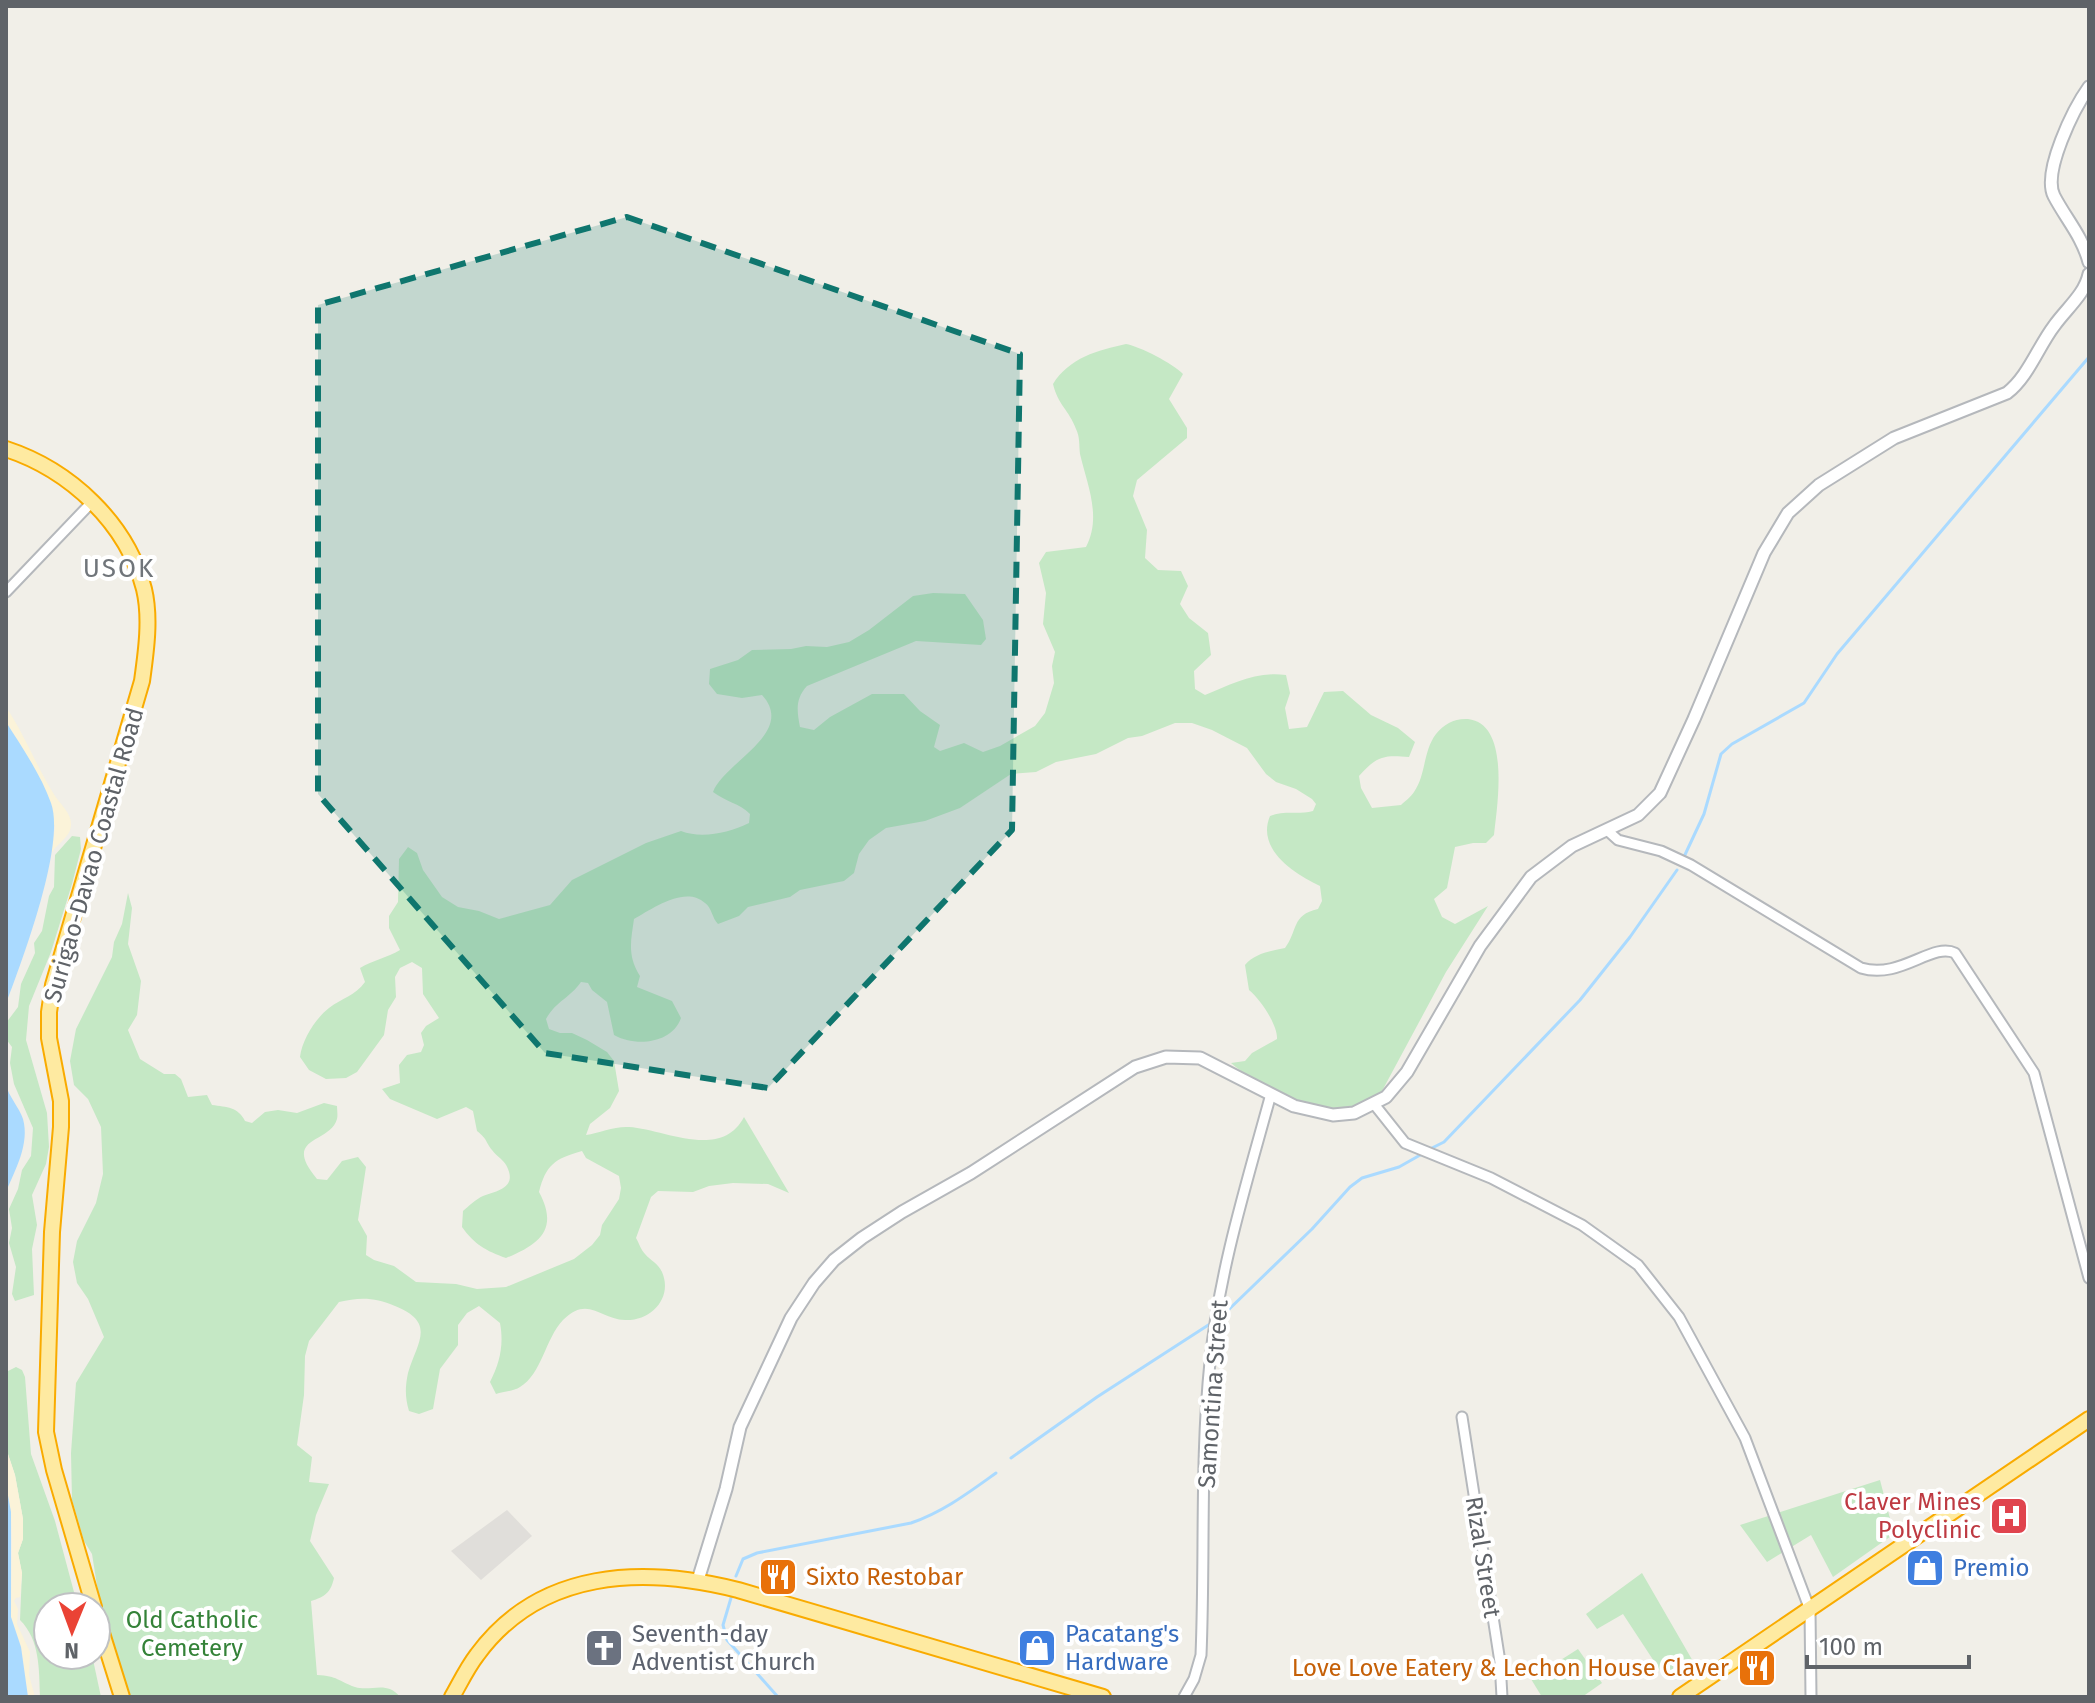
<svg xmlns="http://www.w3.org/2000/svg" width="2095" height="1703" viewBox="0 0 2095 1703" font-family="'Fira Sans',sans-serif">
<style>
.industrial{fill:#e0deda}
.green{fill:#c5e8c5}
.sand{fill:#fbf3d9}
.water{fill:#aadaff}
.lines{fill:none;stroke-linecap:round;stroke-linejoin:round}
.stream{stroke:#aadaff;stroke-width:3}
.minor-casing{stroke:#b5b8bc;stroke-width:13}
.tertiary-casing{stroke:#b5b8bc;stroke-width:15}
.trunk-casing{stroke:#f9ab00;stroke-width:18}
.minor{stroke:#fff;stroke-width:9}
.tertiary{stroke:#fff;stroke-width:11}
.trunk{stroke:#feeaa1;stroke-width:14}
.marked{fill:#0f766e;fill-opacity:0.2;stroke:#0f766e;stroke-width:6;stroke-dasharray:16 10;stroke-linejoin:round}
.labels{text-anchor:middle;stroke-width:8;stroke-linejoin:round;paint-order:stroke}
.street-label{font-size:24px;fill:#5f6368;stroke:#fff}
.health-label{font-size:24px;fill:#be3a42;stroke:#fff;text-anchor:end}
.shop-label{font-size:24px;fill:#366cbe;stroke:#fff;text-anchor:start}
.food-label{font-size:24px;fill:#c56008;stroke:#fff;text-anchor:start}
.park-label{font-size:24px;fill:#348238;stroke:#fff}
.worship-label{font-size:24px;fill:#5b616d;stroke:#fff;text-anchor:start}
.neighbourhood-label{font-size:26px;letter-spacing:2px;fill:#70757a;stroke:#fff}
</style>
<rect width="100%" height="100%" fill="#f1efe8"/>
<polygon class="industrial" points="507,1510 532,1536 481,1580 451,1551"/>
<g class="green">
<path d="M 1126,344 C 1139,346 1174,364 1183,374 L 1169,399 L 1187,428 L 1187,438 L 1137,480 L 1133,496 L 1147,530 L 1145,558 L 1158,570 L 1181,571 L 1188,586 L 1180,604 L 1189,618 L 1208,633 L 1211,655 L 1194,671 L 1195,689 L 1205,695 C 1232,684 1256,671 1286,675 L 1290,693 L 1285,708 L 1289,729 L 1307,727 L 1324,692 L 1343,691 L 1371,715 L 1398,728 L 1415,742 L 1409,757 C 1383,755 1377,756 1359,776 L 1361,788 L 1372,808 L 1401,805 C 1405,801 1411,797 1414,792 C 1426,775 1423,751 1436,734 C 1444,724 1455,718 1468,719 C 1511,724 1497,806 1494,835 L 1486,843 L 1473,843 L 1455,847 L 1447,888 L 1434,899 L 1442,917 L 1455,924 L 1488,906 L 1446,972 L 1382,1091 C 1337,1130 1270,1096 1231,1063 L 1245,1061 L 1252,1053 L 1277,1039 C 1278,1025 1260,999 1249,990 L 1245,965 C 1255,953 1271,951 1285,948 C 1298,931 1291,915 1318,909 L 1322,901 L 1320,886 C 1294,874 1256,849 1270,816 C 1284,810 1299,815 1313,811 L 1316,804 L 1312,799 L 1296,789 L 1276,782 L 1266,774 L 1247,748 L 1212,730 L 1192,723 L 1175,723 L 1142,736 L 1128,738 L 1096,754 L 1056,762 L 1036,772 L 1011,774 L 960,808 L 925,821 L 886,828 L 869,840 L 859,854 L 854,873 L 844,881 L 800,890 L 790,897 L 748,907 L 739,916 L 718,924 C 712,918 712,908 705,903 C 685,885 652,909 634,919 C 631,941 627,955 640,976 L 637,987 L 672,1001 L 681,1018 C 672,1044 635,1047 614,1035 L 607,1002 L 592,990 L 588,983 L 581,982 C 570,998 556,1001 546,1019 L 549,1029 L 560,1033 L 572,1033 L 587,1040 L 607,1052 L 614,1061 L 619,1091 L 610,1108 L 590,1124 L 586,1135 C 599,1133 615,1126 629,1127 C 664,1129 721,1161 744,1117 L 789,1193 L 768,1184 L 733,1183 L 709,1186 L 693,1192 L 658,1191 L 651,1197 L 636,1238 C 639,1243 641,1250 645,1254 C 651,1261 658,1263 662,1272 C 673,1297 652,1321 625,1320 C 600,1319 588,1295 563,1320 C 545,1339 542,1374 520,1387 C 514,1391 503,1392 496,1394 L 490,1382 C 500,1362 504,1345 500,1323 L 479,1306 L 467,1313 L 458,1325 L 458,1345 L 440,1369 L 433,1409 L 419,1414 L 409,1411 C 405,1398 405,1387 408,1373 C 417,1342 437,1323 395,1306 C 375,1297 359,1297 339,1302 L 309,1341 L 305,1356 L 304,1395 L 297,1445 L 312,1457 L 309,1482 L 329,1484 L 316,1515 L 310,1541 L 334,1578 C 331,1592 325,1597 311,1601 L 317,1675 C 338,1676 338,1681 355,1687 C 371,1692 387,1680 400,1697 L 131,1697 L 99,1598 L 92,1554 L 84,1541 L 72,1500 L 71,1453 L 76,1383 L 104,1337 L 88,1299 L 77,1283 L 73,1262 L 77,1241 L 96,1203 L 103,1174 L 101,1127 L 88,1099 L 74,1085 L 70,1061 L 76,1029 L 112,957 L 114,942 L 122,924 L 128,893 L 132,908 L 128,944 L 141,981 L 137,1015 L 128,1030 L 140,1059 L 164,1074 L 175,1074 L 181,1079 L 188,1097 L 207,1095 L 212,1105 C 227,1107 238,1107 245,1121 L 252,1123 L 265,1112 L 278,1110 L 297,1113 L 324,1103 L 337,1106 C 337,1110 338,1115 337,1119 C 330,1144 281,1136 317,1179 L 327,1180 L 342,1161 L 358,1157 L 366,1167 L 358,1220 L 367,1236 L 366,1255 L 374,1260 L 394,1266 L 416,1282 L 456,1284 L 477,1289 L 506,1287 L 574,1259 L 592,1245 L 600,1235 L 602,1225 L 619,1199 L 621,1188 L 619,1176 L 586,1158 L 582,1151 C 554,1159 546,1165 539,1192 C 559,1229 540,1244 506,1258 C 486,1251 474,1244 462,1227 L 463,1211 C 469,1206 476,1199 483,1196 C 496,1191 516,1188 508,1169 C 505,1160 497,1157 492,1150 C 485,1141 488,1140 477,1131 L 473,1111 L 466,1107 L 437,1119 L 390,1099 L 382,1089 L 400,1083 L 399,1065 L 407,1055 L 421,1052 L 424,1045 L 421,1033 L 426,1026 L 439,1018 L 423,994 L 422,968 L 412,962 L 400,968 L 395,977 L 396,997 L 388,1010 L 384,1035 L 357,1072 L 346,1078 L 326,1079 L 309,1070 L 300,1057 C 302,1040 315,1019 329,1008 C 342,998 355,996 365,982 L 360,968 C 373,960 387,958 400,950 L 389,928 L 389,916 L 398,902 L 399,859 L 408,847 L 417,853 L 423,870 L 442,897 L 458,907 L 479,911 L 499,919 L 550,905 L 572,880 L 646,843 L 681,831 C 702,839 728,833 749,823 L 750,814 C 739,803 726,802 713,792 C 723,763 797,733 762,695 L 742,698 L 717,694 L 709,684 L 710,669 L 738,660 L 752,650 L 791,649 L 806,646 L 827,647 L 849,642 L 869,630 L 913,596 L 933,593 L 965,594 L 983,620 L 986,639 L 981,645 L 916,641 L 807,686 C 795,699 797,711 800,727 L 814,730 L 830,717 L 872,694 L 904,694 L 920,711 L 940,725 L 934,747 L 940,751 L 964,743 L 983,752 L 1000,746 L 1035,726 L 1045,713 L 1054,683 L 1052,666 L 1055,652 L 1043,624 L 1046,593 L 1039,563 L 1046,552 L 1086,547 C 1102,517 1087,484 1080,454 C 1079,445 1080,437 1076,429 C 1069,410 1058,405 1053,384 C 1069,358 1098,350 1126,344 Z"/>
<polygon points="72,836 80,837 81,849 72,884 51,952 29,1006 26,1040 47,1113 49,1147 46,1164 32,1195 37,1225 32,1249 34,1295 15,1301 12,1294 16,1267 9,1243 12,1228 9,1209 18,1189 22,1170 31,1156 33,1128 14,1084 10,1063 12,1047 6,1039 6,1023 18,1007 21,984 35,953 34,943 42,931 49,896 54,887 55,855"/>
<path d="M 16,1367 L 22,1370 L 25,1377 L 31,1454 L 55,1521 L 78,1607 L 48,1607 L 48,1655 L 92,1655 L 101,1697 L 40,1697 C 39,1669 40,1640 20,1620 L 22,1573 L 18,1553 L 23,1539 L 23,1519 L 15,1475 L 6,1448 L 6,1372 Z"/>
<polygon points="1880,1480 1894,1534 1833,1577 1811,1535 1767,1562 1740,1525"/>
<polygon points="1642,1573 1694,1663 1665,1678 1623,1614 1597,1629 1586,1614"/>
<polygon points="1578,1649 1602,1683 1582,1697 1542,1697 1531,1679"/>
</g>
<g class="sand">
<path d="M 6,707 C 25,735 37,768 55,796 C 60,803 71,814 71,823 C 72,837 57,843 51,854 L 55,827 L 19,743 L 6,722 Z"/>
<polygon points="6,1448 15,1475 23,1519 23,1539 18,1553 22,1573 20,1597 16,1598 14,1601 18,1609 17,1624 30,1652 29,1675 35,1697 28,1697 21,1647 11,1617 12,1539 11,1512 6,1485"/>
</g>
<g class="water">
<path d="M 6,722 C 22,747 41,775 51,803 C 66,845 22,961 6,1004 Z"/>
<path d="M 6,1085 C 9,1097 19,1107 23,1119 C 30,1144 15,1170 6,1192 Z"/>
<polygon points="6,1485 11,1512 11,1617 21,1647 28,1697 6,1697"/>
</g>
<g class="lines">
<g class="stream">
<polyline points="1683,859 1704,814 1721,754 1732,744 1804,703 1837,654 2089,357"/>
<polyline points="1428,1150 1444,1142 1580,1000 1630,937 1677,870"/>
<polyline points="1220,1318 1312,1229 1350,1187 1362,1178 1399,1167 1422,1154"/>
<polyline points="1011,1458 1097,1397 1213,1322"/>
<path d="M 736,1576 L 743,1559 L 757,1553 L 911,1523 C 943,1512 968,1493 996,1473"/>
<polyline points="731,1598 723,1625 727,1640 778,1697"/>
</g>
<defs>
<g id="minor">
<polyline points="6,592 92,502"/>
<path d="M 1608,831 L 1618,840 L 1661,851 L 1691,865 L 1861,968 C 1900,980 1932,942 1955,953 L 2034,1073 L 2089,1278"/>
<polyline points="1374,1104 1405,1143 1491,1178 1582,1225 1638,1265 1679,1317 1745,1438 1810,1610 1811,1697"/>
<polyline points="1462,1417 1500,1662 1502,1697"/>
<path d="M 1184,1697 L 1194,1679 L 1201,1655 C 1205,1558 1200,1459 1210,1362 C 1219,1271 1247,1182 1271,1094"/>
</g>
<g id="tertiary">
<path d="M 2089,87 C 2074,108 2042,172 2054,196 C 2066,219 2082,236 2089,262"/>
<path d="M 698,1580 L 726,1489 L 740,1427 L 791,1318 L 814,1283 L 834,1260 L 862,1238 L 902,1212 L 971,1173 L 1135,1067 L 1166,1057 L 1200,1058 L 1294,1106 L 1333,1115 L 1354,1113 L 1386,1097 L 1407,1072 L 1480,946 L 1531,877 L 1572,846 L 1638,815 L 1660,793 L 1694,719 L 1764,553 L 1788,513 L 1819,485 L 1894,438 L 2007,393 C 2028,377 2038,347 2054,326 C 2066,309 2085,294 2089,274"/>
</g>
<g id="trunk">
<path d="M 6,449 C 70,470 127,523 144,589 C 151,618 146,652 142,681 L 53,985 L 49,1012 L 49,1038 L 61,1101 L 61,1127 L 52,1232 L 46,1432 L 54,1470 L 94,1607"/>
<polyline points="96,1614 122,1697"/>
<path d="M 452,1697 C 460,1683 467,1668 477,1655 C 540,1569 643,1566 738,1590 L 1103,1697"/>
<polyline points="1680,1697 2089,1419"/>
</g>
</defs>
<use href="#minor" class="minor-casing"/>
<use href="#tertiary" class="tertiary-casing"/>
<use href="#trunk" class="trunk-casing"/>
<use href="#minor" class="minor"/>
<use href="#tertiary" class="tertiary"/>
<use href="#trunk" class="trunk"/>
</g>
<path class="marked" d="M 627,217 L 1020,354 L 1012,830 L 768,1088 L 545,1053 L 318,794 L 318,305 Z"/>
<defs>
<symbol id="hospital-square" viewBox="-11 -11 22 22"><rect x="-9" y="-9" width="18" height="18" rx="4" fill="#e0444e" stroke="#fff"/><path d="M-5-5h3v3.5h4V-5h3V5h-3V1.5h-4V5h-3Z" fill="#fff"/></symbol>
<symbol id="shop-square" viewBox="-11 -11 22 22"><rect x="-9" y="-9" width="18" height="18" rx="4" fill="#3f7fe0" stroke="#fff"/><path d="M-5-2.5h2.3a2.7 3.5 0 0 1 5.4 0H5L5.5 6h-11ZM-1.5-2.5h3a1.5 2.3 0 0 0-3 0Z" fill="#fff"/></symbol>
<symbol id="restaurant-square" viewBox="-11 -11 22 22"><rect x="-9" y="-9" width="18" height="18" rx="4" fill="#e8710a" stroke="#fff"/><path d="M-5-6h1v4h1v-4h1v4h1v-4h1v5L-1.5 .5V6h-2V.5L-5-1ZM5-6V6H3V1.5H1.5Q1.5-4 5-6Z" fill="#fff"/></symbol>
<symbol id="church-square" viewBox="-11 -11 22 22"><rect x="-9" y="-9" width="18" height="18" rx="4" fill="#6b7280" stroke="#fff"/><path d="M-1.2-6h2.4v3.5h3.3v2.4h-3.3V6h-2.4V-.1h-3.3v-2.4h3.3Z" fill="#fff"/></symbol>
</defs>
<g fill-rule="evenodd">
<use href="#hospital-square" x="1987" y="1494" width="44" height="44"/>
<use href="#shop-square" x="1903" y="1546" width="44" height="44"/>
<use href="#restaurant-square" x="756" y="1555" width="44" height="44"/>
<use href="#church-square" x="582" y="1626" width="44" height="44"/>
<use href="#shop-square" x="1015" y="1626" width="44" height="44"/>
<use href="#restaurant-square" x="1735" y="1646" width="44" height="44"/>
</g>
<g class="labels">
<g class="street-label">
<text transform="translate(94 855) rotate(-74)" y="8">Surigao-Davao Coastal Road</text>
<text transform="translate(1213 1394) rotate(-86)" y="8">Samontina Street</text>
<text transform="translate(1483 1557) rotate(81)" y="8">Rizal Street</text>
</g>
<g class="health-label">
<text x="1981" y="1510">Claver Mines<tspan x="1981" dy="28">Polyclinic</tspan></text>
</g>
<g class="shop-label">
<text x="1953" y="1576">Premio</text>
<text x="1065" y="1642">Pacatang's<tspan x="1065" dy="28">Hardware</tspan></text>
</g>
<g class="food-label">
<text x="806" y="1585">Sixto Restobar</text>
<text x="1729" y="1676" text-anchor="end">Love Love Eatery &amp; Lechon House Claver</text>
</g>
<g class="park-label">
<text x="192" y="1628">Old Catholic<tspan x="192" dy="28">Cemetery</tspan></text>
</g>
<g class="worship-label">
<text x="632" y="1642">Seventh-day<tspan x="632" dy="28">Adventist Church</tspan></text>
</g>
<g class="neighbourhood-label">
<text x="119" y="577">USOK</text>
</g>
</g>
<rect width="2095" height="1703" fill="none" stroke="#5f6368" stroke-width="16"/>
<g transform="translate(72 1631) rotate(181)"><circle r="38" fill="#ffffff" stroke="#bfc1c3" stroke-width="2"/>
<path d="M0-6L14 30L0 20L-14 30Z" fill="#ea4335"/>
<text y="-12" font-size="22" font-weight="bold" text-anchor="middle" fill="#5f6368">N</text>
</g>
<path d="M1807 1655v12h162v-12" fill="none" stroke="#5f6368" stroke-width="4"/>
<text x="1819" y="1655" font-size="24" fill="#5f6368" stroke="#ffffff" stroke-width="6" paint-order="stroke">100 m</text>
</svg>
